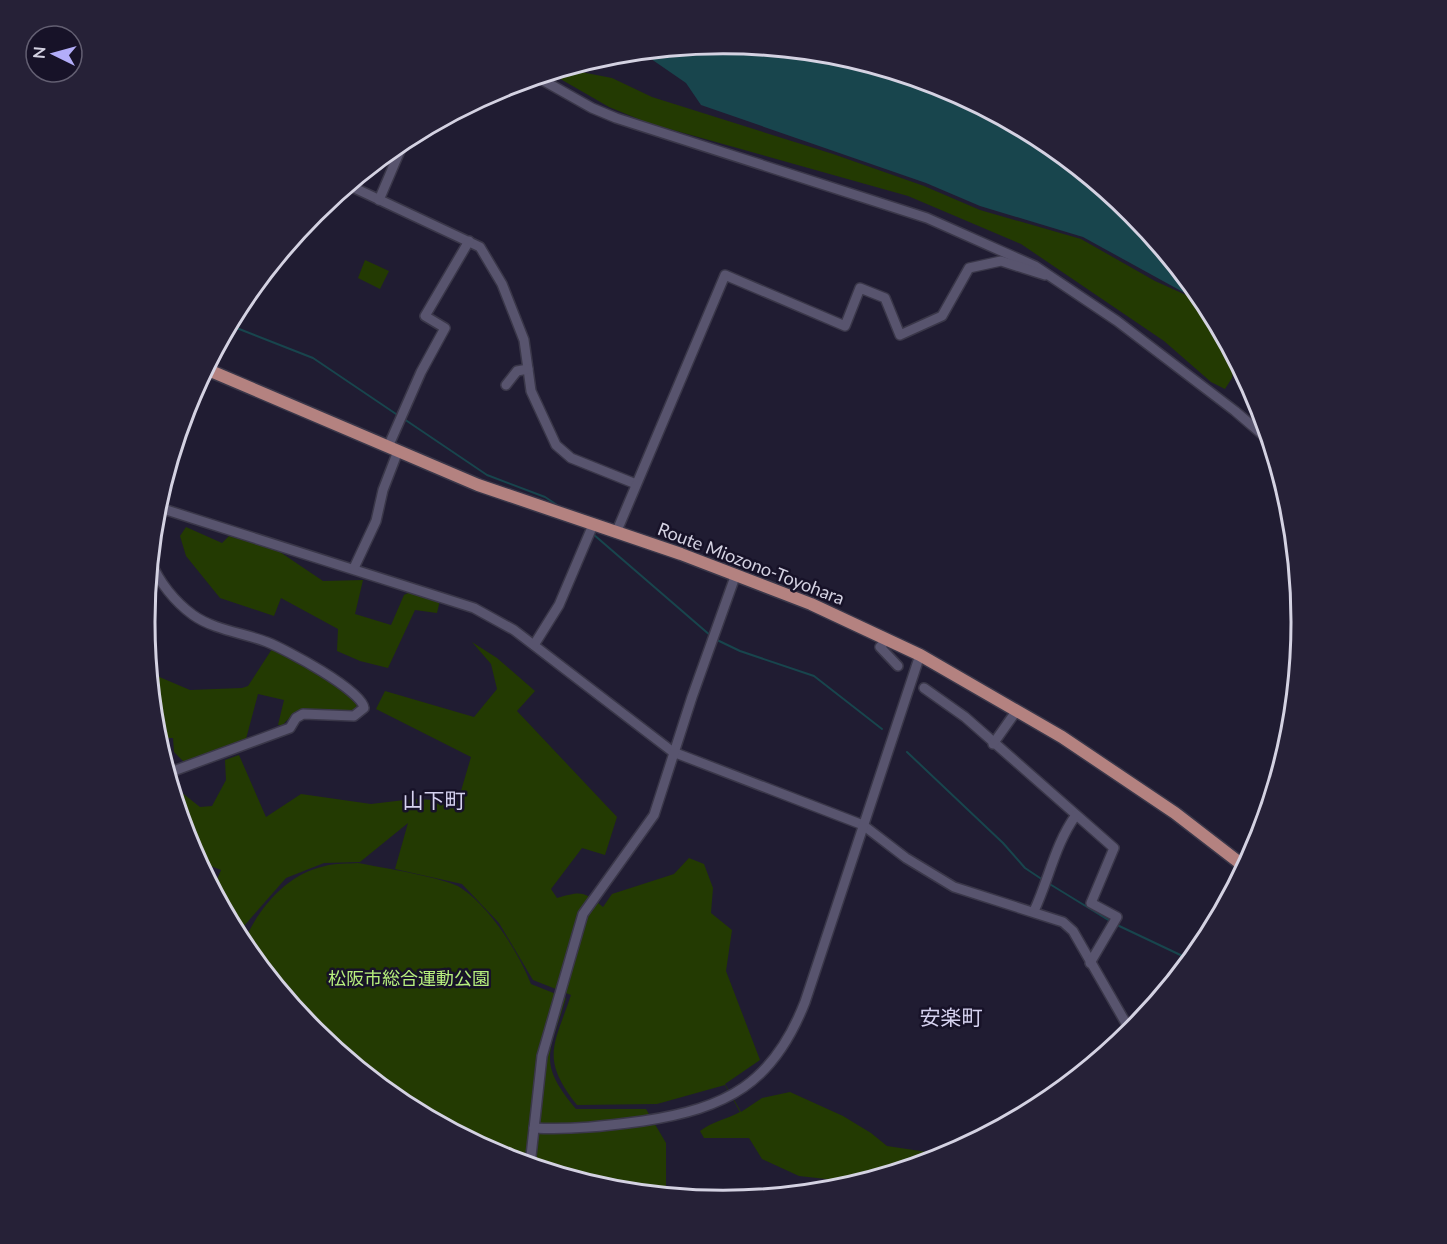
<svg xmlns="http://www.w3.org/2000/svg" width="1447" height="1244" viewBox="0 0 1447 1244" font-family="Lato,'Noto Sans JP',sans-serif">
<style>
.green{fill:#233a02}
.water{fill:#18454d}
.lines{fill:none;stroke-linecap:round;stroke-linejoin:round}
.stream{stroke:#18454d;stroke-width:2}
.minor-casing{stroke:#3a3749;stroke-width:12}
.major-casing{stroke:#3a3749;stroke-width:15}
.minor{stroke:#58546e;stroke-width:9}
.major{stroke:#b48280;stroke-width:12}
.labels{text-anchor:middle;stroke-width:5;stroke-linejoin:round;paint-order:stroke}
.street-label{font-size:18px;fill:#d4d2e2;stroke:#171228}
.park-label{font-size:18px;fill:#b7ef7d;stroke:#171228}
.quarter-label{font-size:21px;fill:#d5d1ef;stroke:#171228}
.rim{fill:none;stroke:#d4d2e2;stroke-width:3}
</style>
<rect width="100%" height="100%" fill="#201c32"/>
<g class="green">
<polygon points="572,66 581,72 612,78 652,97 833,154 924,186 980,210 1081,239 1155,281 1206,304 1235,358 1232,378 1225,389 1211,382 1164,341 1021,244 908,196 648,123 609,107 550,73"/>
<polygon points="365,260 389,271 380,289 358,278"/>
<polygon points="186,527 222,543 229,536 277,550 323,581 363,580 355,614 391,625 404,595 412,591 441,596 437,613 415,610 388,668 360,661 337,651 338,629 281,598 274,616 220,598 186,556 180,536"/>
<path d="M 472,642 L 497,658 L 535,691 L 517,711 L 617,817 L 605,855 L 582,848 L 551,889 L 557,898 C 582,891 583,891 603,907 L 612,894 L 674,874 L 689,858 L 704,864 L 713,888 L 711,913 L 732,930 L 726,971 L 760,1060 L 725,1084 L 741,1112 L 762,1098 L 790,1092 L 843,1116 L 871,1133 L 887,1146 L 947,1155 L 853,1182 L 799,1176 L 762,1159 L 749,1138 L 704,1138 L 700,1131 C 711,1122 727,1119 740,1112 L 725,1085 L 657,1104 L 577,1105 C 540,1058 554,1046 571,995 L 533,980 L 499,923 L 462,884 L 395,869 L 408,823 L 360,862 L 324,863 L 286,878 L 237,934 L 213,889 L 221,870 L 198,861 L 189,843 L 171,784 L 200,807 L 212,806 L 226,780 L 225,760 L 239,755 L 266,817 L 301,794 L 371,804 L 413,799 L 458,801 L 471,757 L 376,709 L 385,691 L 474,717 L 497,689 L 491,664 Z"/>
<path d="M 272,649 L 309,667 L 355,698 L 357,707 L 351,713 C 327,711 298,703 283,725 L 278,725 L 284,700 L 258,694 L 246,739 L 184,762 L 174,752 L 173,738 L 157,738 L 150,673 L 190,690 L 242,688 L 248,686 Z"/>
<path d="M 358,863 C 378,867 447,878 461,888 C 490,907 519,953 531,984 L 566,998 C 550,1053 536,1061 576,1109 L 646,1109 L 666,1143 L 666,1195 L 610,1189 L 502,1156 L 402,1103 L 314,1031 L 243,944 C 257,910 286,874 325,866 C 335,863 347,864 358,863 Z"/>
</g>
<polygon class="water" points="724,44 837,55 945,88 1045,141 1133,213 1203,299 1183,292 1083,237 980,206 926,183 701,105 686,83 641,52"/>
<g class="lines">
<g class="stream">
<polyline points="229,325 313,358 399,416"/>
<polyline points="404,419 487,475 545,497 557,505"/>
<polyline points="593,534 711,636"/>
<polyline points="715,639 740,651 814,676 882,729"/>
<polyline points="907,752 1003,843 1025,868 1043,880"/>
<polyline points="1048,883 1110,921"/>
<polyline points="1115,924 1191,960"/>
</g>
<defs>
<g id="minor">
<polyline points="537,77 592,108 616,118 927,218 1035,266 1117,321 1235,411 1270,441"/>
<polyline points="348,185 480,247 502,284 524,340 531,391 556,445 571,458 636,484"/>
<polyline points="379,200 405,139"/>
<polyline points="506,385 517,371 528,369"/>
<polyline points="388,447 421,372 445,328 425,316 469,241"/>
<polyline points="157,507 474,608 514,630 673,752 863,825 906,858 954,887 1063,922 1073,931 1131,1032"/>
<polyline points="616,533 725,275 845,326 860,288 885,298 900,335 942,316 969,268 1001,261 1045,275"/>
<path d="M 151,562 C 159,582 175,602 193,615 C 214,630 244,633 267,642 C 285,649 362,690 364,708 L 354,716 L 303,714 L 296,718 L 290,728 L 168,773"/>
<polyline points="354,568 376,521 383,490 398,451"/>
<polyline points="887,639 880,647 898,666"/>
<polyline points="534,645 559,605 593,525"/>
<polyline points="924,688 965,717 1114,848 1091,903 1117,917 1090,963"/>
<polyline points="993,744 1017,710"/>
<path d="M 1034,911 C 1049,879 1055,844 1076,815"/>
<path d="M 534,1128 C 571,1130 606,1126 643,1121 C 727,1108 773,1084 805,1002 L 920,655"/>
<polyline points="530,1165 542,1056 583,914 654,815 692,697 736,574"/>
</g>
<polyline id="major" points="206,369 478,485 681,554 811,604 920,655 1062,737 1175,813 1245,867"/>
</defs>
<use href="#minor" class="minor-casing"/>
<use href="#major" class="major-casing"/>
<use href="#minor" class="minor"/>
<use href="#major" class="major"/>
</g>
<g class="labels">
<g class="street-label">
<text transform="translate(751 564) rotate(21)" y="6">Route Miozono-Toyohara</text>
</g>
<g class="park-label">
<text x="409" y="985">松阪市総合運動公園</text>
</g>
<g class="quarter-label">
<text x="434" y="808">山下町</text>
<text x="951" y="1025">安楽町</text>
</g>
</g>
<path d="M0 0H1447V1244H0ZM155 622a568 568 0 1 1 1136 0a568 568 0 1 1-1136 0Z" fill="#262137" fill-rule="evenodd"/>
<path class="rim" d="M155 622a568 568 0 1 1 1136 0a568 568 0 1 1-1136 0Z"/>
<g transform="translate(54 54) rotate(275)"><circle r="28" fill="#171228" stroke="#635f72" stroke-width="1.5"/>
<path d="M0-4.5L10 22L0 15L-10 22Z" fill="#b3adf9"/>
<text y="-9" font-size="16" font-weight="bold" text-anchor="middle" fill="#d4d2e2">N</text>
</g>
</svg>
